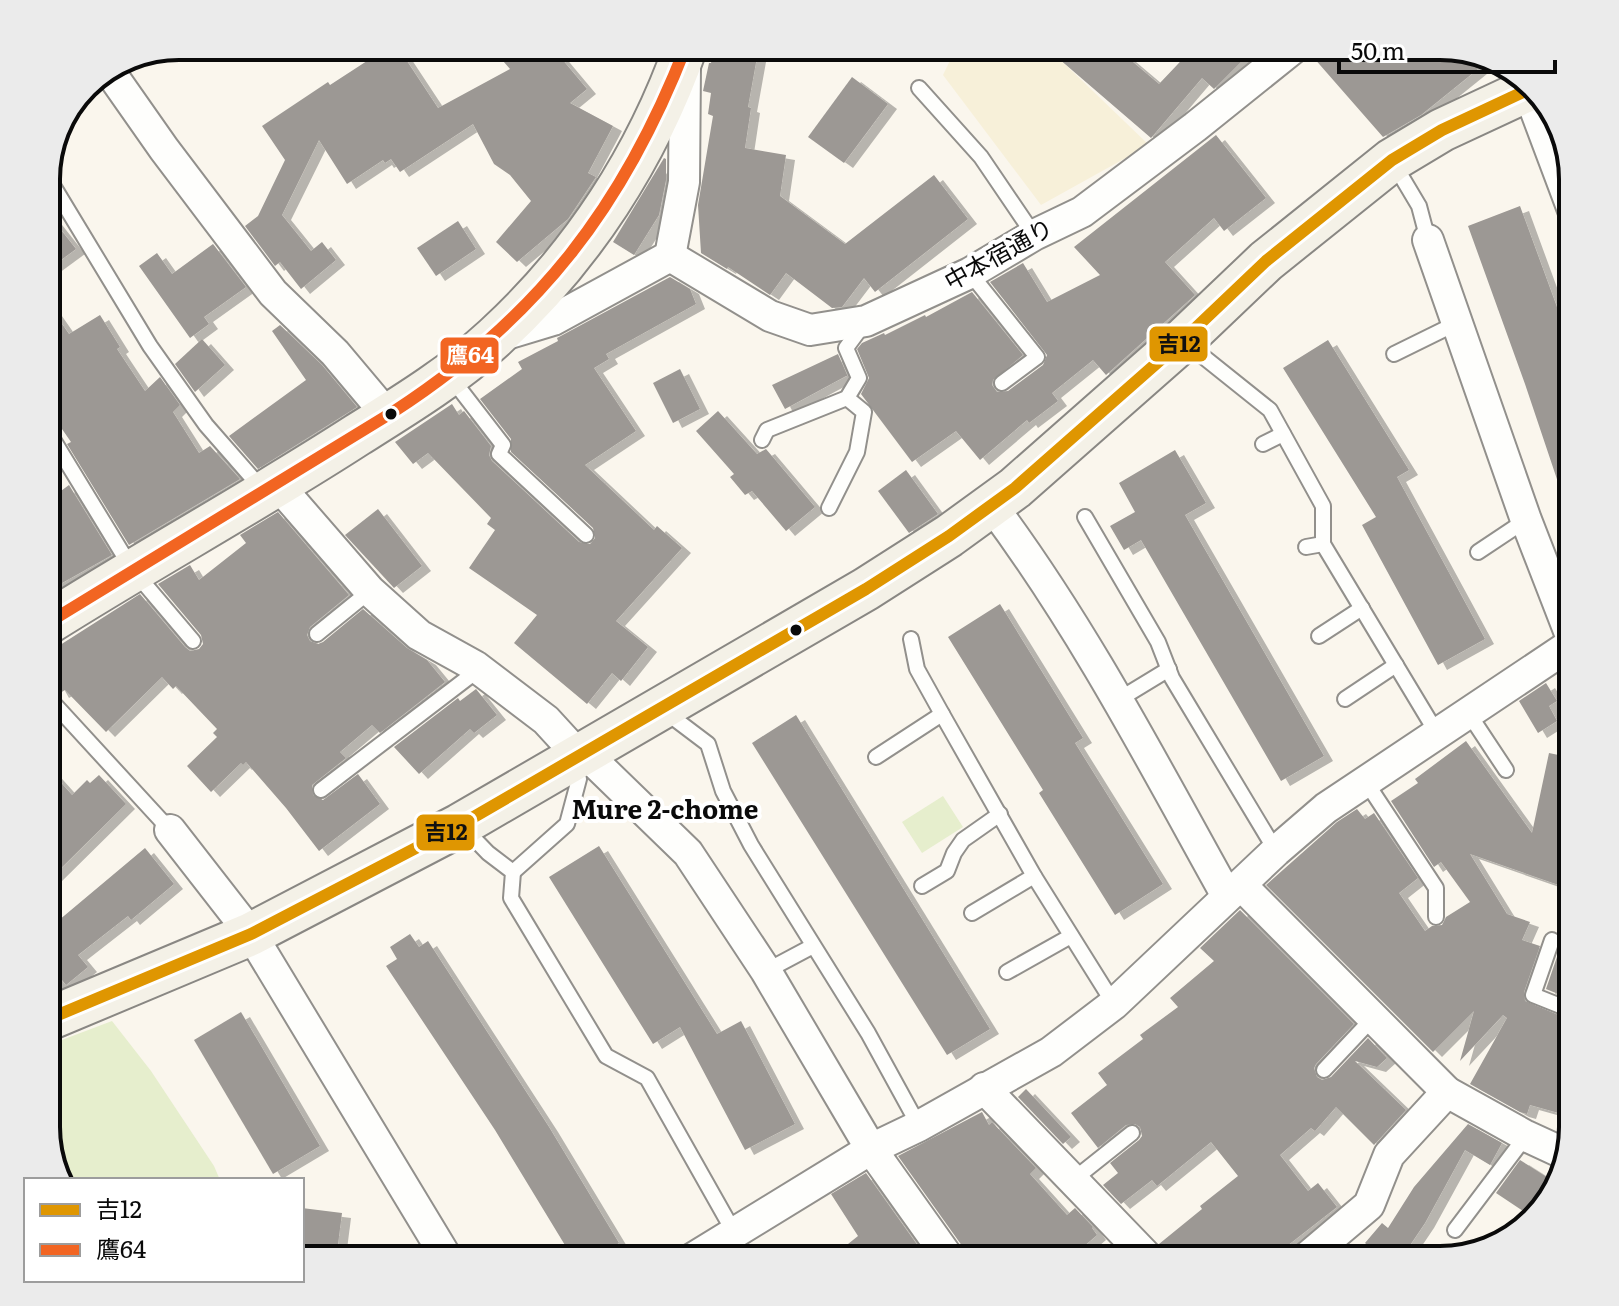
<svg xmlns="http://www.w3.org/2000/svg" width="1619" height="1306" viewBox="0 0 1619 1306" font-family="Literata,'Noto Sans JP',serif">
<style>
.farmland{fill:#f7f0d9}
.green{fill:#e6eecd}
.building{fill:#9c9894;filter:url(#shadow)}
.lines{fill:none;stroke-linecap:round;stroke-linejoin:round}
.lane-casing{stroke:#92908c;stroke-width:18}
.street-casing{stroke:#92908c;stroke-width:34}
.secondary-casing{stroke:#898783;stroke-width:46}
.lane{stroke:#fefefc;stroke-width:14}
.street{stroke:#fefefc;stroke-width:30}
.secondary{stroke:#f4f1e7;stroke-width:42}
.bus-1-casing{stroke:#fff;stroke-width:18}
.bus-2-casing{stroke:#fff;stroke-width:18}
.bus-1{stroke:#df9601;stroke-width:12}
.bus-2{stroke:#f26522;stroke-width:12}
.bus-dot{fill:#0a0a0a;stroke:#fff;stroke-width:3}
.labels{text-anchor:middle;stroke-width:8;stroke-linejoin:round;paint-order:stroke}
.street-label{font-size:24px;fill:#0a0a0a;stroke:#fff}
.neighbourhood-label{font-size:26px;font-weight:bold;fill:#0a0a0a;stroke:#fff}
.rim{fill:none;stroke:#0a0a0a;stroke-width:4}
.line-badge{stroke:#fff;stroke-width:3}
.badge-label{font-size:22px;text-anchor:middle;font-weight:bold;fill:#fff}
.pale-badge-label{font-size:22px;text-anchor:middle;font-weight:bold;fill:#111}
</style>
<defs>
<filter id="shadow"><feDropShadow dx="9" dy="5" stdDeviation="0" flood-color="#0004"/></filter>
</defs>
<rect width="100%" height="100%" fill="#faf6ed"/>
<polygon class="farmland" points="957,46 1046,46 1149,145 1041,205 943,75"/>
<g class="green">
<polygon points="943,796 963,827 922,853 902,822"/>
<polygon points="112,1021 151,1071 214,1166 220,1180 58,1180 46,1136 46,1046"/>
</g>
<g class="building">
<polygon points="390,46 397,46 438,108 510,69 490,46 551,46 587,89 570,103 613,126 588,173 596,177 568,219 517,262 496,242 531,201 510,175 494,164 473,124 400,172 391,159 385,163 383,160 347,184 319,140 282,215 311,251 322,242 336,260 301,289 280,262 275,266 245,226 258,216 285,160 262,126 328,82 330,85"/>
<polygon points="715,46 759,46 748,107 751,108 745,148 786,155 780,196 845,244 934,175 968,219 875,292 864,278 842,307 832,308 786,273 770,295 728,267 727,269 701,253 698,205 713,116 708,114 711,93 703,91 709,63 711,63"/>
<polygon points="1044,46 1114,46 1159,84 1195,46 1257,46 1214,89 1202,78 1151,138"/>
<polygon points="1326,46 1441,46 1468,56 1478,69 1421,115 1383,137 1313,57"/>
<polygon points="852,77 888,104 844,163 808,137"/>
<polygon points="1216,135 1266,198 1224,231 1214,218 1165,262 1195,295 1106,375 1093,360 1052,393 1058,401 1029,423 1027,420 980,460 956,431 912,462 861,394 869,378 857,349 862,343 884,333 885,335 925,315 926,317 972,292 1023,355 993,380 992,385 997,392 1008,391 1043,365 1047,355 990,282 1023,263 1047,302 1100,275 1074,247"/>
<polygon points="664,158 666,159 666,180 659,215 634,255 613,242"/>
<polygon points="1520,206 1573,351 1573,515 1569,515 1525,384 1468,226"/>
<polygon points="46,211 76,249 46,271"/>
<polygon points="458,221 476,249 436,276 417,248"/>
<polygon points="213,244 246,287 204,317 209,324 190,338 139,266 157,253 172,274"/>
<polygon points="670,277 690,289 696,304 606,354 609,359 594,368 636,431 585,465 654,530 657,526 682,548 616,621 648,647 621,681 612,673 587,704 514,643 537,615 469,568 495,530 487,524 491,518 428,453 413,464 395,442 452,404 459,415 464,411 491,446 489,455 492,461 579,542 590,544 595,538 593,528 511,452 511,439 480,399 522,369 518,362 558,341 557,338"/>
<polygon points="46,301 69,334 100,315 120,347 117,349 145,391 160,377 180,405 173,412 199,453 210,446 240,479 129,545 67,444 71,442 46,406"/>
<polygon points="280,325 322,365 357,407 258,469 229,436 306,380 272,331"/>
<polygon points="202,339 225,365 195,392 175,364"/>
<polygon points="1328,340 1409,470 1397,477 1485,639 1438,665 1362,525 1376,517 1283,368"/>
<polygon points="838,354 848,377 846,376 785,409 772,385"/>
<polygon points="680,369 700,409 673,423 653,383"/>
<polygon points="718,411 757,454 766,449 815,507 786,531 752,491 745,495 730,477 734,474 696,431"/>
<polygon points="1175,450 1206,503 1185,515 1324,756 1281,781 1141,540 1124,550 1110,526 1135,512 1119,483"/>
<polygon points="906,470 938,514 909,533 878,491"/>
<polygon points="69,485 112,555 46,592 46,502"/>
<polygon points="378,509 422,566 394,588 345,535"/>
<polygon points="278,512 349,595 310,627 307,635 310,641 318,644 323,642 363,609 407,648 427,660 445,682 380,733 372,725 340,752 346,758 312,785 313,795 323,800 358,774 380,804 319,851 286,808 246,762 243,765 241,763 211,792 187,766 217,737 213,733 217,729 176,686 173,689 162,677 106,732 65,690 60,693 46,668 46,654 140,594 185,647 190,651 199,649 203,644 201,635 158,584 190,565 199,580 246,543 240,535"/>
<polygon points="1000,604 1083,738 1075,743 1163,884 1115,915 1039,793 1043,790 948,637"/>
<polygon points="1546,683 1557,701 1549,706 1557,721 1538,733 1519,701"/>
<polygon points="476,689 497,715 474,733 470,729 419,774 394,747 458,698 460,701"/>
<polygon points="796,715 990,1029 947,1055 752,743"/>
<polygon points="1466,741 1532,833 1549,753 1573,758 1573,890 1470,854 1507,914 1530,922 1522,940 1540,946 1524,992 1525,1001 1573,1021 1573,1117 1530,1105 1527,1114 1520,1112 1470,1084 1507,1018 1503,1015 1460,1061 1474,1011 1433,1052 1266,885 1337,822 1357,809 1365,819 1374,813 1418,878 1399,893 1425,931 1432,926 1442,925 1446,917 1470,902 1441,862 1434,867 1391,801 1418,783 1415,779"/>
<polygon points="46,766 72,795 87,780 90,783 99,775 126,804 46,883"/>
<polygon points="599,846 717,1034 741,1021 795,1124 745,1150 680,1027 653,1044 549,877"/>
<polygon points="145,848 174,884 131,920 128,916 78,955 88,967 66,985 62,980 54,985 46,973 46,931"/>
<polygon points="1240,910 1354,1024 1316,1064 1314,1068 1317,1077 1322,1080 1331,1077 1368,1038 1387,1058 1377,1067 1355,1061 1406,1110 1374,1145 1336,1107 1315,1131 1311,1128 1280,1155 1308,1191 1318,1183 1337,1207 1269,1260 1168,1260 1159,1244 1202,1209 1200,1206 1238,1176 1211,1142 1157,1186 1152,1180 1121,1204 1103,1185 1118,1173 1110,1163 1139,1140 1142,1136 1140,1127 1135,1124 1126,1125 1098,1148 1071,1113 1107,1085 1098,1073 1143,1039 1140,1035 1178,1007 1170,998 1214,961 1200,948"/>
<polygon points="410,934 419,947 428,941 549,1127 619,1243 591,1260 574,1260 495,1130 386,966 397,959 390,947"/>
<polygon points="1559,951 1573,956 1573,1000 1546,989"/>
<polygon points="241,1012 320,1146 273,1174 194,1040"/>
<polygon points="1026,1089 1071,1137 1063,1144 1018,1097"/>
<polygon points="982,1112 989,1125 992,1122 1036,1168 1030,1174 1067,1215 1075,1208 1093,1227 1092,1228 1097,1235 1068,1260 968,1260 965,1250 898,1156"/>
<polygon points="1468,1124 1502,1143 1490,1165 1465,1150 1425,1223 1400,1260 1384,1260 1365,1243 1382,1223 1388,1228 1414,1187"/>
<polygon points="1520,1160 1553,1181 1540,1214 1535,1219 1496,1193"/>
<polygon points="866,1173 928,1260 828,1260 858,1236 831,1194"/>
<polygon points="302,1208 342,1213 336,1260 302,1260"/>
</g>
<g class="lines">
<defs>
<g id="lane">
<polyline points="919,88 981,157 1034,235"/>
<polyline points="1394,164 1419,206 1428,240"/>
<polyline points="46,174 150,346 206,425 262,489"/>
<polyline points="970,273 1037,357 1002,383"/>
<polyline points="1185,342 1270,410 1323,506 1323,544 1438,735"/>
<polyline points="1394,354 1457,323"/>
<polyline points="452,379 503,445 499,454 586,535"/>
<polyline points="46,428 132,569 193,641"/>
<polyline points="762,440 767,430 847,398 859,378 846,348 863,325"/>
<polyline points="1263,444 1283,434"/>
<polyline points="829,508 857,452 864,412 847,398"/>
<polyline points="1085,517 1158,642 1172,678 1276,851"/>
<polyline points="1306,547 1323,544"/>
<polyline points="1478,552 1526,520"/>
<polyline points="317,634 370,591"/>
<polyline points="1319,636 1362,608"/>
<polyline points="911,639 917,669 942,714 1034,876 1114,1004"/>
<polyline points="46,695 170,830"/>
<polyline points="1345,699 1396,665"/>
<polyline points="1118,700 1169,669"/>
<polyline points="663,710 708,744 723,791 751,845 868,1033 919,1126"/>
<polyline points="1469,714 1506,770"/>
<polyline points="876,757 942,714"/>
<polyline points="1366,782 1436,888 1436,917"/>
<polyline points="321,790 478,670"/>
<polyline points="462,826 488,853 513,872 511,898 606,1056 647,1078 735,1234"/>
<polyline points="513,872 567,824 579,779"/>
<polyline points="922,886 947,871 954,853 963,840 1000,814"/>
<polyline points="972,913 1034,876"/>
<polyline points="1552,940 1533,995 1573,1011"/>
<polyline points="766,971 813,946"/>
<polyline points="1007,972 1071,936"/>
<polyline points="1324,1070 1372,1019"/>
<polyline points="1073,1180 1132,1133"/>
<polyline points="1455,1230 1526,1136"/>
</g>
<g id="street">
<polyline points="110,72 164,149 273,293 335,353 388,416"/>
<polyline points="1523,77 1573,210"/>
<polyline points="1428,240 1526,520 1573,641"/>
<polyline points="670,256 770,316 810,330 866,321 970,273 1034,235 1082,212 1195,127 1296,46"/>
<polyline points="500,336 553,320 670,256 684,182 685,66"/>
<polyline points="278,485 370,591 419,635 475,666 546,720 579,756"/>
<path d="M 992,506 C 1083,628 1153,763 1227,896"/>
<polyline points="586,754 688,853 766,971 871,1149 950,1260"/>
<polyline points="170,830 251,934 448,1260"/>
<polyline points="1241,885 1447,1092 1526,1136 1563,1153"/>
<polyline points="984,1088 1150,1260"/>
<polyline points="690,1260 871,1149 919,1126 1051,1052 1114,1004 1276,851 1326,808 1573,643"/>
<polyline points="1304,1260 1369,1205 1389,1155 1447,1092"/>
</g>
<g id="secondary">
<path d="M 46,624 C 149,559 255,501 357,435 C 405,405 454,375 495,337 C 582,257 647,157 686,46"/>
<polyline points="46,1020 251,934 460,825 866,589 949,536 1015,488 1183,340 1266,261 1392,160 1442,130 1534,87"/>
</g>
</defs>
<use href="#lane" class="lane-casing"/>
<use href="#street" class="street-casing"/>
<use href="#secondary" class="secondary-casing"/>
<use href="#lane" class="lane"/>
<use href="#street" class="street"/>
<use href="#secondary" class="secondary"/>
<defs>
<polyline id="bus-1" points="46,1020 251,934 460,825 866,589 949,536 1015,488 1183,340 1266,261 1392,160 1442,130 1534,87"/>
<path id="bus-2" d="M 46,624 L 393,412 C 537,319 624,206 686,46"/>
</defs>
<use href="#bus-1" class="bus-1-casing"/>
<use href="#bus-2" class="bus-2-casing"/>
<use href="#bus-1" class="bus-1"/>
<use href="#bus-2" class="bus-2"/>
</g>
<g class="bus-dot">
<circle cx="391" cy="414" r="7"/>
<circle cx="796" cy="630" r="7"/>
</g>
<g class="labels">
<g class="street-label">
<text transform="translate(999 255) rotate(-29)" y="8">中本宿通り</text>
</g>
<g class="neighbourhood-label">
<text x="665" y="819">Mure 2-chome</text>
</g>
</g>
<path d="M0 0H1619V1306H0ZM179 60H1440A119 119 0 0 1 1559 179V1127A119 119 0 0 1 1440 1246H179A119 119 0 0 1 60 1127V179A119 119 0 0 1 179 60Z" fill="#ebebeb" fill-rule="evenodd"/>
<path class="rim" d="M179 60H1440A119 119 0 0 1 1559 179V1127A119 119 0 0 1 1440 1246H179A119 119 0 0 1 60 1127V179A119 119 0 0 1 179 60Z"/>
<g class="line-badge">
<rect x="1148" y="325" width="61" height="38" rx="8" fill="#df9601"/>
<rect x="439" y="336" width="61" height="39" rx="8" fill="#f26522"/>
<rect x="415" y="813" width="61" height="39" rx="8" fill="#df9601"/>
</g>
<g class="badge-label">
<text x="470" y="363">鷹64</text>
</g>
<g class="pale-badge-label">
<text x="1179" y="352">吉12</text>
<text x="446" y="840">吉12</text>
</g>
<rect x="24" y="1178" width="280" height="104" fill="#ffffff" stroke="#9d9d9d" stroke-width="2"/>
<rect x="40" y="1204" width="40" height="12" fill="#df9601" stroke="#9d9d9d" stroke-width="2"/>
<text x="96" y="1218" font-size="24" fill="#0a0a0a">吉12</text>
<rect x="40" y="1244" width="40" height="12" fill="#f26522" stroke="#9d9d9d" stroke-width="2"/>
<text x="96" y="1258" font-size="24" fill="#0a0a0a">鷹64</text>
<path d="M1339 60v12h216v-12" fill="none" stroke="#0a0a0a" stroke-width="4"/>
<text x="1351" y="60" font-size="24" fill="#0a0a0a" stroke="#ffffff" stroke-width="6" paint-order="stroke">50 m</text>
</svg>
